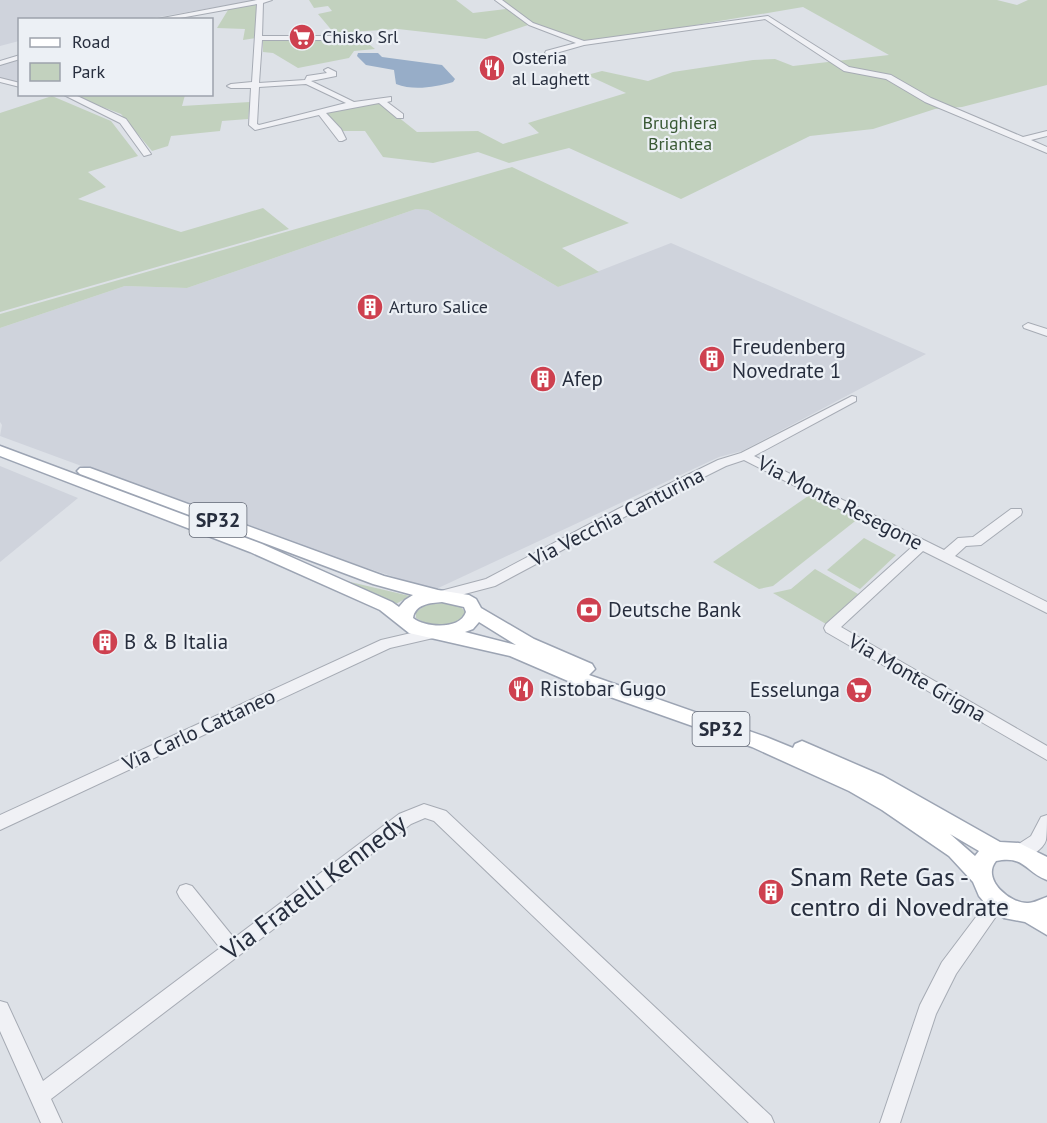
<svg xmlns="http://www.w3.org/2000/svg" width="1047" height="1123" viewBox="0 0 1047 1123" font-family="'PT Sans',sans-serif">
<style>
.built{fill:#cfd3dc}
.green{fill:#c2d1be}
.water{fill:#97adc8}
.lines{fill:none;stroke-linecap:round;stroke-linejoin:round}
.minor-casing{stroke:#a6abb4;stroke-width:2}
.major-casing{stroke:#9ca4b3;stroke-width:3}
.minor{fill:#f0f1f5;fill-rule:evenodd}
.major{fill:#fff;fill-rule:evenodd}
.labels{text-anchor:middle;stroke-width:4.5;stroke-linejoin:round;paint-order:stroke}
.far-poi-label{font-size:18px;fill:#272e3e;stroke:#ecf0f5;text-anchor:start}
.far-park-label{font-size:18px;fill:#395934;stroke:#ecf0f5}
.shield{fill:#ecf0f5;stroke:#626875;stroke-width:1.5}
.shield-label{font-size:20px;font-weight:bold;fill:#272e3e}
.poi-label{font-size:21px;fill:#272e3e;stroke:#ecf0f5;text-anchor:start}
.street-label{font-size:21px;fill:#272e3e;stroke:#ecf0f5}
.near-poi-label{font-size:26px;fill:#272e3e;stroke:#ecf0f5;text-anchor:start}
.near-street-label{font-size:26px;fill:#272e3e;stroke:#ecf0f5}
</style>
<rect width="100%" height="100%" fill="#dde1e7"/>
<g class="built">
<polygon points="0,0 258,0 147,19 20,20 19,41 0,46"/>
<polygon points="19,60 19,83 0,78 0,65"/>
<polygon points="416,209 428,210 558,287 671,243 926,354 742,451 719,457 434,590 288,542 0,436 2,425 0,422 0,328 125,286 187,288"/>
<polygon points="0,466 78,498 0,562"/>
</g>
<g class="green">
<polygon points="309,0 456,0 473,13 506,9 495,0 997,0 1017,5 1028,0 1047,0 1047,85 962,107 935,109 873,129 810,136 681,199 569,148 509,163 478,152 433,163 383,157 365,131 340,131 324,113 378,101 417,132 478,131 503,144 539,133 528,123 626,93 587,75 602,71 648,81 673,72 753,60 775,59 793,66 889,55 803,7 589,43 531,24 486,39 398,29 334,33 318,14 332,11 328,6 314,8"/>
<polygon points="253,4 258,6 256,38 243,40 245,29 217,28 228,10 186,15"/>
<polygon points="263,40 365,41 375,49 354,51 349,58 298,68 273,53 263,52"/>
<polygon points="71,95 185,95 182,106 250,102 248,119 222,121 220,131 171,136 168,146 152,151 121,114"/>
<polygon points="52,96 111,121 138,156 88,172 106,187 78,199 181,232 263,208 289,229 0,312 0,113"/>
<polygon points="512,167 629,223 562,248 599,272 558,287 428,210 416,209 187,288 125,286 0,328 0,314"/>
<polygon points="811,494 859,518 773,586 759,589 713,562"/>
<polygon points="864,538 896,555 860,589 827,570"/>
<polygon points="815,569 858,594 826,624 773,593 791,589"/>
<polygon points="329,577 410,596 394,605"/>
<path d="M 442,603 L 460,606 L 466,613 C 455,628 431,628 416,618 L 416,612 L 426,605 Z"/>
</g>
<path class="water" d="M 358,53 L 378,53 L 382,57 L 442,65 L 455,79 L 453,82 C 435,87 414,91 396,84 L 394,70 L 366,65 L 357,56 Z"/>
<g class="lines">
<defs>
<g id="minor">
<path d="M 257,0 L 272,0 L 263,3 L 262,36 L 337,36 L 340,38 L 337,40 L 262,40 L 259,83 L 305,80 L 307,76 L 327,73 L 324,70 L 328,68 L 336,72 L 336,76 L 311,81 L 354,102 L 391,97 L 391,101 L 387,102 L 403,114 L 403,118 L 397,118 L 379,103 L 326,113 L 341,129 L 346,139 L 342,141 L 339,141 L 319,115 L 255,130 L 249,125 L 251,88 L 231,88 L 227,86 L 231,84 L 252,82 L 257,4 L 169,20 L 152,20 ZM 306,84 L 346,103 L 259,125 L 257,124 L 259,87 Z"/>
<polygon points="495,0 502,0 533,23 584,41 768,16 849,67 891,75 931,98 1023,137 1047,131 1047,136 1031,140 1047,147 1047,153 925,102 886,79 844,71 765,19 584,45 549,55 545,53 546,51 576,43 529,25"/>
<polygon points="20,55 20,59 0,65 0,61"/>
<polygon points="0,78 20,83 20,87 0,82"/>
<polygon points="62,94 73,94 126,119 151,154 144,156 120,123"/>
<polygon points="1028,323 1047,329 1047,336 1024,328 1023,326"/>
<polygon points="852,396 856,397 856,401 754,456 944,550 958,538 973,537 1011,509 1021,509 1022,512 1021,515 981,545 966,546 955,556 1047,602 1047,613 923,551 841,627 1047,746 1047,760 826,632 824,628 826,624 913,546 744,460 726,466 628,515 495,586 438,601 431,596 433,593 486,579 618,509 718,460 741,453"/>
<polygon points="437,627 442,628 444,632 442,636 390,648 0,830 0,815 381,640"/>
<polygon points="424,804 446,811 771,1116 774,1123 749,1123 434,821 425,818 411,824 51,1099 62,1123 41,1123 0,1031 0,1001 7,1003 43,1081 220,948 180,898 177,892 180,886 186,884 192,886 234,938 399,814"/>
<path d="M 1047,815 C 1047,823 1047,833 1046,840 C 1043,851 1024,861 1014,857 L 1011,852 L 1014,847 L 1031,836 L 1041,817 Z"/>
<polygon points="988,907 994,909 997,915 956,974 936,1014 900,1123 880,1123 920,1005 942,962 982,909"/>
</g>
<path id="major" d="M 0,446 L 262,544 L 392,602 L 399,607 L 405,600 L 413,595 L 373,584 L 80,474 L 77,471 L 80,468 L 90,468 L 384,576 L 438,590 L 469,595 L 476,599 L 481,608 L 534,639 L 592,664 L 595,669 L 589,675 L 766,737 L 793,748 L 795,744 L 802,741 L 809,744 L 883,776 L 1000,842 L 1019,843 L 1047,857 L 1047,880 C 1025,872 1025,855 996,861 C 981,879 1010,904 1028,903 C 1034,903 1041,899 1047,897 L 1047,935 L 1025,922 L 1004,918 L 990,909 L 979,896 L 973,882 L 949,856 L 882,810 L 849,791 L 752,747 L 582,687 L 510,656 L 409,633 L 380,610 L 250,552 L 0,456 ZM 442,602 L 464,607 L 466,612 C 460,630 426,628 413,618 C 415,604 430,603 442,602 ZM 479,622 L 516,645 L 465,632 L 473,629 ZM 950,834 L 979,851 L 975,856 Z"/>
</defs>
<use href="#minor" class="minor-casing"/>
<use href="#major" class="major-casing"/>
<use href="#minor" class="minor"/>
<use href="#major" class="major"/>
</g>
<defs>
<symbol id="supermarket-disc" viewBox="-11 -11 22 22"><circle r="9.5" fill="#ce404f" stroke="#ecf0f5"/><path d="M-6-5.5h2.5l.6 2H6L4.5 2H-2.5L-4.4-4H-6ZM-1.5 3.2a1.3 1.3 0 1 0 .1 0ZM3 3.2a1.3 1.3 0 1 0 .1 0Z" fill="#fff"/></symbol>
<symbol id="restaurant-disc" viewBox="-11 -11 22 22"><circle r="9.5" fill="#ce404f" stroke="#ecf0f5"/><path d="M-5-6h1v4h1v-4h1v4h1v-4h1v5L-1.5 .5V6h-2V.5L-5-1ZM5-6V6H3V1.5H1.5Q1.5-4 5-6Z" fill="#fff"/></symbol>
<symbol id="building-disc" viewBox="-11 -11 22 22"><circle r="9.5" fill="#ce404f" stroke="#ecf0f5"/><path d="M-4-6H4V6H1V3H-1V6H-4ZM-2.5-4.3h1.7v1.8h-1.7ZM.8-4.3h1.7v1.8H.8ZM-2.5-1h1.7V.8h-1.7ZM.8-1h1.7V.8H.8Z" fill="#fff"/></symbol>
<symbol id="bank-disc" viewBox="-11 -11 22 22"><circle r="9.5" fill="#ce404f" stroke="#ecf0f5"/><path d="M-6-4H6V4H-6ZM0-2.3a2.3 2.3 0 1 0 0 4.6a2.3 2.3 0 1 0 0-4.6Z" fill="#fff"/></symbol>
</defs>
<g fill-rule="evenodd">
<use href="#supermarket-disc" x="287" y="22" width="30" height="30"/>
<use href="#restaurant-disc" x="477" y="53" width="30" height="30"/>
<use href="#building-disc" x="355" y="292" width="30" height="30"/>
<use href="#building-disc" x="697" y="344" width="30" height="30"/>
<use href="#building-disc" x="528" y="364" width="30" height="30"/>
<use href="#bank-disc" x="574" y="595" width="30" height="30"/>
<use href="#building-disc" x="90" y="627" width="30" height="30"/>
<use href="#restaurant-disc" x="506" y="674" width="30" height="30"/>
<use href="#supermarket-disc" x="844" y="675" width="30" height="30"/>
<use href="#building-disc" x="756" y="877" width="30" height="30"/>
</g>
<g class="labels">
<g class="far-poi-label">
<text x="322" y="43">Chisko Srl</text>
<text x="512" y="64">Osteria<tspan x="512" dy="21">al Laghett</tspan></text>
<text x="389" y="313">Arturo Salice</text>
</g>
<g class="far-park-label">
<text x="680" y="129">Brughiera<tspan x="680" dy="21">Briantea</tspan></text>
</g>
<g class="shield">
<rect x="189.5" y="503" width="57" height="34" rx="4.5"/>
<rect x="692.5" y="712" width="57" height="34" rx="4.5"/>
</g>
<g class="shield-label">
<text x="218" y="527">SP32</text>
<text x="721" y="736">SP32</text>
</g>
<g class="poi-label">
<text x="732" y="354">Freudenberg<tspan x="732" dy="24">Novedrate 1</tspan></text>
<text x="562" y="386">Afep</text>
<text x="608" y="617">Deutsche Bank</text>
<text x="124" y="649">B &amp; B Italia</text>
<text x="540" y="696">Ristobar Gugo</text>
<text x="840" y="697" text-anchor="end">Esselunga</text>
</g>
<g class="street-label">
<text transform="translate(840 503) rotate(27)" y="7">Via Monte Resegone</text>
<text transform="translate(617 517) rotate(-27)" y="7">Via Vecchia Canturina</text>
<text transform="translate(917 678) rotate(30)" y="7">Via Monte Grigna</text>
<text transform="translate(199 730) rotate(-25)" y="7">Via Carlo Cattaneo</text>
</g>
<g class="near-poi-label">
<text x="790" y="886">Snam Rete Gas -<tspan x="790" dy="30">centro di Novedrate</tspan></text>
</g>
<g class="near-street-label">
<text transform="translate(314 887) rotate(-37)" y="9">Via Fratelli Kennedy</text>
</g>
</g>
<rect x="18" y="18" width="195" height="78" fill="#ecf0f5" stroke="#9da2ac" stroke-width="1.5"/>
<rect x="30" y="38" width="30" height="9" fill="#ffffff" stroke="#9da2ac" stroke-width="1.5"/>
<text x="72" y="48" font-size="18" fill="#272e3e">Road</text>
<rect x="30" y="63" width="30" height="18" fill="#c2d1be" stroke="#9da2ac" stroke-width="1.5"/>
<text x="72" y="78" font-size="18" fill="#272e3e">Park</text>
</svg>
